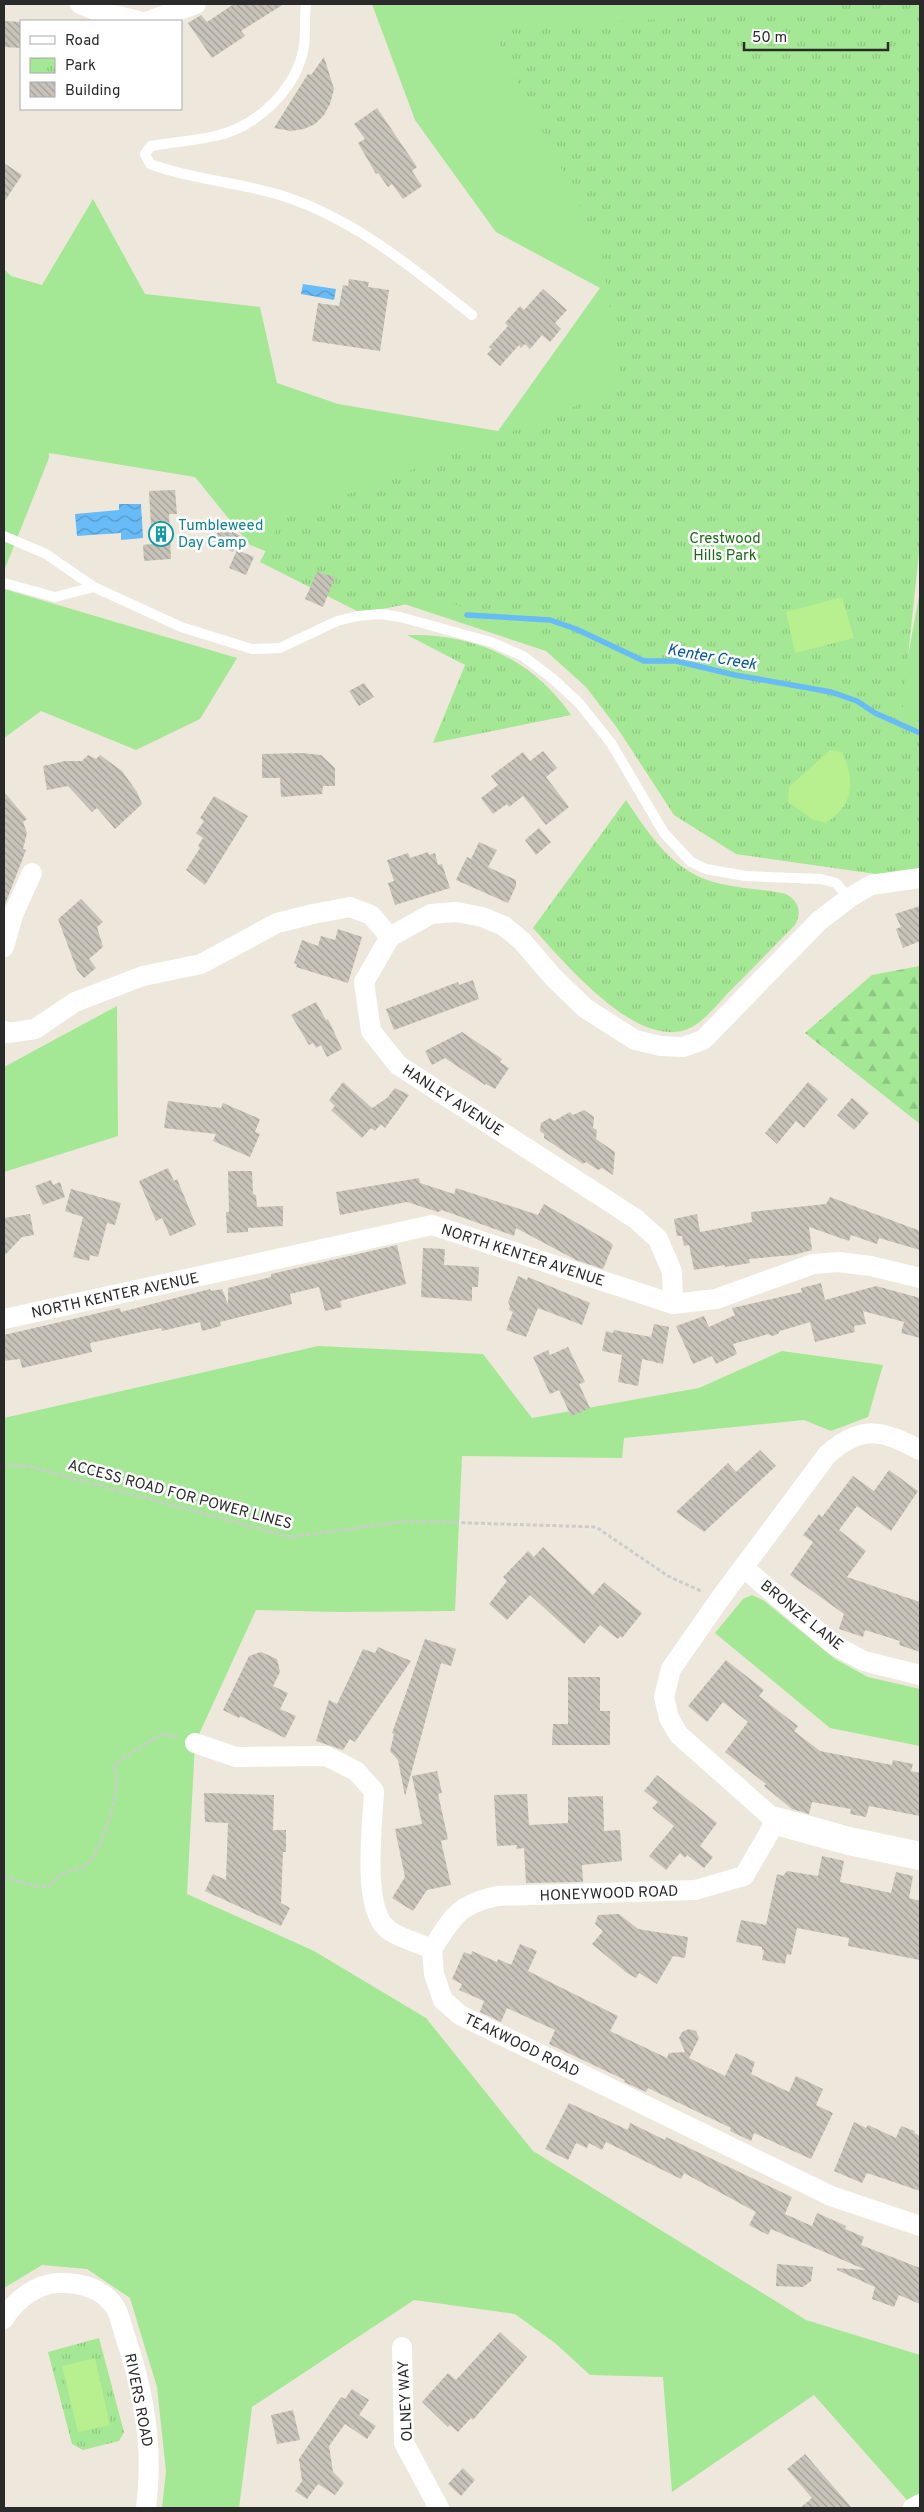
<svg xmlns="http://www.w3.org/2000/svg" width="924" height="2512" viewBox="0 0 924 2512" font-family="Overpass,sans-serif">
<style>
.grass{fill:#a4e794}
.forest{fill:url(#forest-firs)}
.park{fill:url(#park-tufts)}
.pitch{fill:#b8ef8f}
.water{fill:url(#water-waves)}
.lines{fill:none;stroke-linecap:round;stroke-linejoin:round}
.stream{stroke:#67bbf6;stroke-width:5.5}
.building{fill:url(#building-back-hatch)}
.path{stroke:#ccc;stroke-width:3;stroke-dasharray:4 2.5;stroke-linecap:butt}
.lane{stroke:#fff;stroke-width:10}
.street{stroke:#fff;stroke-width:20}
.secondary{stroke:#fff;stroke-width:28}
.labels{text-anchor:middle;stroke-width:5;stroke-linejoin:round;paint-order:stroke}
.culture-label{font-size:15px;fill:#0d838f;stroke:#fff;text-anchor:start}
.park-label{font-size:15px;fill:#1a6b15;stroke:#fff}
.street-label{font-size:15px;fill:#2a2a2a;stroke:#fff}
.water-label{font-size:16px;font-style:italic;fill:#0555a2;stroke:#fff}
</style>
<defs>
<pattern id="forest-firs" width="22" height="20" patternUnits="userSpaceOnUse" patternTransform="scale(1.25)"><rect width="22" height="20" fill="#a4e794"/><path d="M5 1l3.5 6h-7zM16 11l3.5 6h-7z" fill="#8dc680"/></pattern>
<pattern id="park-tufts" width="24" height="20" patternUnits="userSpaceOnUse" patternTransform="scale(1.25)"><rect width="24" height="20" fill="#a4e794"/><path d="M3 7l-1-3M5 7V3M7 7l1-3M15 17l-1-3M17 17v-4M19 17l1-3" fill="none" stroke="#8dc680"/></pattern>
<pattern id="water-waves" width="16" height="10" patternUnits="userSpaceOnUse" patternTransform="scale(1.25)"><rect width="16" height="10" fill="#67bbf6"/><path d="M0 5q4-4 8 0t8 0" fill="none" stroke="#5598c7"/></pattern>
<pattern id="building-back-hatch" width="6" height="6" patternUnits="userSpaceOnUse" patternTransform="scale(1.25)"><rect width="6" height="6" fill="#c8c4ba"/><path d="M-1 5l2 2M0 0l6 6M5-1l2 2" fill="none" stroke="#a39f97"/></pattern>
</defs>
<rect width="100%" height="100%" fill="#ede8db"/>
<g class="grass">
<polygon points="372,4 920,4 640,758 586,687 546,651 374,594 250,545 195,477 49,453 49,458 4,571 4,269 11,276 42,285 93,199 145,294 260,307 277,383 338,404 498,431 600,288 496,232 415,120"/>
<polygon points="4,589 237,658 200,719 136,750 41,711 4,738"/>
<polygon points="920,591 920,724 897,715"/>
<polygon points="117,1006 118,1136 4,1172 4,1067"/>
<polygon points="318,1346 483,1354 532,1418 699,1388 782,1351 883,1365 868,1417 831,1431 804,1420 624,1438 622,1458 462,1456 455,1611 339,1612 256,1610 195,1743 187,1894 314,1951 426,2018 533,2151 806,2320 920,2355 920,2508 914,2508 814,2395 672,2492 663,2377 590,2375 555,2343 515,2314 414,2300 252,2407 239,2508 162,2508 166,2471 157,2387 130,2298 87,2269 42,2265 4,2288 4,1418"/>
<polygon points="752,1595 763,1600 835,1659 868,1677 920,1689 920,1746 830,1728 715,1633 743,1599"/>
</g>
<polygon class="forest" points="920,966 920,1124 805,1033 872,975"/>
<g class="park">
<polygon points="825,4 920,4 920,543 902,714 920,721 920,869 876,874 736,854 674,815 590,686 560,654 537,636 498,617 457,605 413,603 361,613 260,562 282,519 540,421 607,392 621,382 601,248 490,26 823,13"/>
<path d="M 407,635 C 474,633 532,659 571,715 L 433,743 L 465,665 Z"/>
<path d="M 626,800 C 651,837 674,874 721,884 C 743,889 765,889 786,894 C 799,901 802,913 795,925 C 772,948 750,971 728,993 C 717,1005 706,1019 692,1027 C 640,1055 563,961 533,928 Z"/>
<polygon points="99,2338 124,2432 119,2441 83,2450 72,2444 48,2352"/>
</g>
<g class="pitch">
<polygon points="842,597 854,638 795,653 786,612"/>
<path d="M 830,750 L 842,752 C 855,781 855,804 826,823 L 812,819 L 788,802 L 789,787 Z"/>
<polygon points="95,2358 110,2425 78,2432 62,2366"/>
</g>
<g class="water">
<polygon points="303,284 336,289 334,300 301,294"/>
<polygon points="119,504 141,504 143,538 121,540 121,533 77,536 75,514 119,510"/>
</g>
<g class="lines">
<polyline class="stream" points="467,615 550,620 576,629 644,661 676,661 735,675 831,692 857,701 875,713 920,733"/>
</g>
<g class="building">
<polygon points="234,4 284,4 241,31 245,36 212,58 188,23 201,15 207,22"/>
<polygon points="4,21 21,22 21,48 4,47"/>
<polygon points="324,57 334,89 330,104 324,115 315,124 304,129 291,131 274,128 308,74 311,75"/>
<polygon points="377,108 417,167 412,171 422,186 403,199 392,184 388,187 378,173 376,174 358,143 365,139 354,124"/>
<polygon points="4,163 22,175 4,202"/>
<polygon points="349,279 369,282 368,287 389,290 380,351 312,341 318,303 339,306 343,285 348,286"/>
<polygon points="543,289 567,310 555,323 561,329 550,342 542,335 530,349 525,344 521,348 519,345 500,366 487,354 492,349 489,347 508,326 505,323 520,306 524,310"/>
<polygon points="175,490 177,514 169,514 171,559 144,561 143,545 152,544 149,491"/>
<polygon points="220,526 241,536 233,552 213,542"/>
<polygon points="237,550 254,557 246,575 229,568"/>
<polygon points="317,572 335,577 323,607 305,599"/>
<polygon points="364,683 374,697 359,706 349,691"/>
<polygon points="543,751 557,768 546,777 569,807 546,825 523,796 509,807 507,804 493,814 481,798 498,785 491,776 523,752 530,761"/>
<polygon points="302,753 321,755 335,768 335,786 323,786 322,794 281,797 280,778 262,778 262,754"/>
<polygon points="88,755 96,759 100,755 122,771 137,792 142,804 115,829 97,808 92,812 68,786 47,790 43,766 65,761 82,761"/>
<polygon points="4,792 27,819 23,822 27,833 23,849 26,850 4,907"/>
<polygon points="214,796 248,816 205,885 186,870 200,848 198,846 203,838 196,833 204,821 200,818"/>
<polygon points="539,828 551,842 536,855 525,840"/>
<polygon points="479,842 497,850 488,867 516,880 516,886 508,903 456,880 467,857 471,859"/>
<polygon points="428,852 429,855 435,853 438,865 442,864 450,888 395,905 388,883 394,881 387,860 408,853 410,858"/>
<polygon points="81,899 103,922 97,927 103,947 89,959 96,968 84,978 77,970 58,919"/>
<polygon points="920,906 920,941 903,948 896,929 901,927 895,914"/>
<polygon points="338,929 362,937 348,983 296,967 297,964 294,963 302,940 318,946 321,936 335,940"/>
<polygon points="473,980 479,999 394,1030 386,1009 458,982 459,985"/>
<polygon points="316,1002 326,1020 328,1019 342,1049 327,1057 321,1045 316,1048 313,1043 309,1045 291,1015"/>
<polygon points="462,1032 502,1059 500,1062 509,1068 495,1089 486,1084 485,1085 445,1058 432,1065 425,1051"/>
<polygon points="343,1082 372,1108 387,1098 395,1088 409,1095 385,1128 381,1124 375,1131 371,1128 362,1138 331,1110 335,1106 329,1100"/>
<polygon points="808,1082 828,1099 804,1128 796,1121 777,1144 765,1133"/>
<polygon points="852,1098 869,1113 854,1130 837,1115"/>
<polygon points="168,1101 221,1108 223,1103 260,1119 255,1132 260,1134 250,1157 213,1141 216,1134 164,1128"/>
<polygon points="584,1110 594,1117 593,1128 597,1130 596,1139 615,1152 613,1175 602,1168 598,1170 586,1162 583,1164 544,1138 544,1134 540,1131 541,1123 550,1118 554,1121 570,1112 573,1115"/>
<polygon points="168,1168 174,1181 177,1179 196,1225 170,1236 162,1218 156,1221 139,1181"/>
<polygon points="228,1171 252,1171 253,1194 256,1195 257,1207 283,1206 283,1226 248,1228 248,1232 227,1233 226,1212 229,1212"/>
<polygon points="419,1178 420,1183 454,1194 456,1188 538,1215 544,1204 610,1242 613,1245 603,1269 576,1260 516,1228 514,1236 442,1210 438,1212 407,1202 340,1215 336,1192"/>
<polygon points="51,1180 53,1185 60,1182 65,1197 43,1205 35,1186"/>
<polygon points="71,1189 121,1203 115,1225 107,1223 98,1257 90,1255 89,1261 73,1257 83,1217 65,1211"/>
<polygon points="830,1197 920,1231 920,1250 879,1238 877,1244 851,1235 849,1241 809,1227 812,1250 793,1255 749,1259 750,1263 725,1267 725,1265 694,1270 689,1245 684,1246 682,1236 677,1236 674,1219 697,1214 700,1232 752,1222 751,1212 826,1204"/>
<polygon points="30,1214 34,1235 22,1237 4,1256 4,1218"/>
<polygon points="397,1245 406,1284 340,1301 342,1307 325,1311 319,1287 290,1294 292,1304 220,1322 221,1326 202,1331 200,1322 162,1331 161,1328 146,1331 90,1343 92,1352 22,1368 20,1359 4,1361 4,1335 120,1308 121,1312 210,1289 211,1291 222,1289 228,1304 228,1288 271,1277 271,1274"/>
<polygon points="423,1248 445,1249 444,1265 479,1267 478,1287 472,1287 472,1301 421,1297"/>
<polygon points="518,1276 527,1280 528,1277 590,1303 582,1325 538,1308 526,1337 506,1330 513,1312 509,1310 510,1306 508,1302"/>
<polygon points="821,1283 825,1300 876,1286 920,1298 920,1338 901,1333 904,1322 863,1311 866,1324 854,1326 855,1332 815,1342 810,1322 780,1331 778,1334 772,1336 768,1334 733,1344 737,1354 716,1364 712,1356 693,1364 676,1326 704,1316 709,1327 735,1315 732,1308 802,1292 801,1288"/>
<polygon points="654,1324 669,1327 663,1364 642,1359 638,1386 618,1382 622,1355 602,1351 606,1331 613,1333 614,1330 651,1337"/>
<polygon points="568,1347 585,1382 579,1384 590,1408 571,1416 559,1390 550,1394 533,1357 548,1350 550,1355"/>
<polygon points="760,1450 776,1466 704,1532 676,1512 728,1463 736,1472"/>
<polygon points="889,1470 918,1491 891,1531 857,1506 839,1530 866,1551 847,1577 920,1602 920,1652 899,1645 900,1641 865,1630 863,1637 839,1629 844,1614 790,1575 813,1542 803,1535 819,1514 822,1517 853,1476 874,1491"/>
<polygon points="543,1547 593,1595 604,1582 642,1613 622,1638 620,1636 618,1639 600,1625 584,1644 530,1595 507,1620 489,1604 507,1581 503,1577 528,1551 534,1557"/>
<polygon points="425,1639 456,1649 451,1666 441,1663 405,1796 398,1760 390,1751 394,1734 392,1733"/>
<polygon points="378,1647 411,1661 355,1742 350,1739 343,1750 316,1741 329,1700 337,1704 363,1649 375,1653"/>
<polygon points="261,1652 277,1659 280,1672 273,1686 288,1693 280,1709 296,1716 285,1738 240,1716 239,1718 223,1710 249,1656"/>
<polygon points="726,1660 764,1690 759,1696 798,1726 794,1731 820,1751 892,1765 893,1760 913,1764 911,1771 920,1773 920,1816 869,1806 866,1817 850,1814 851,1809 812,1802 809,1814 792,1809 764,1786 766,1784 725,1752 748,1722 723,1702 707,1722 688,1706"/>
<polygon points="568,1677 600,1677 600,1711 610,1711 610,1745 552,1745 553,1724 568,1724"/>
<polygon points="437,1771 442,1793 438,1794 448,1839 441,1841 451,1885 427,1890 413,1911 392,1898 405,1877 395,1829 422,1824 412,1776"/>
<polygon points="657,1775 717,1823 700,1846 713,1857 704,1868 687,1855 685,1858 680,1853 666,1870 649,1856 674,1826 652,1808 658,1802 644,1791"/>
<polygon points="204,1793 274,1795 273,1830 286,1830 286,1852 283,1852 281,1903 290,1908 281,1926 205,1891 213,1874 226,1880 228,1823 205,1822"/>
<polygon points="527,1794 529,1825 568,1823 568,1797 603,1796 604,1831 620,1830 622,1861 582,1865 583,1882 526,1883 524,1848 516,1849 517,1845 497,1846 494,1795"/>
<polygon points="822,1856 844,1861 840,1882 891,1893 896,1872 913,1876 909,1898 920,1901 920,1960 848,1946 849,1938 797,1928 791,1955 787,1954 785,1964 762,1960 764,1950 762,1950 762,1947 736,1942 741,1920 766,1925 777,1874 783,1876 787,1871 818,1876"/>
<polygon points="619,1914 638,1929 688,1937 685,1958 673,1956 657,1984 639,1973 636,1978 627,1973 592,1944 603,1931 595,1924 598,1915"/>
<polygon points="520,1944 537,1951 528,1971 618,2016 610,2031 667,2058 669,2053 685,2052 679,2038 682,2032 689,2029 696,2031 699,2038 689,2058 725,2076 736,2053 755,2062 751,2074 789,2092 796,2076 823,2089 816,2105 833,2113 811,2159 754,2133 751,2141 730,2131 731,2128 648,2088 646,2092 624,2082 625,2080 549,2044 555,2030 507,2008 501,2022 480,2012 484,2001 459,1990 462,1984 452,1979 464,1952 471,1955 472,1951 497,1962 498,1959 511,1965"/>
<polygon points="569,2103 628,2130 630,2123 665,2140 666,2137 792,2197 785,2214 812,2226 817,2213 846,2226 845,2229 864,2237 861,2245 920,2268 920,2304 899,2295 894,2307 872,2299 875,2287 837,2270 837,2268 866,2270 771,2229 768,2235 749,2225 756,2212 684,2173 681,2179 606,2142 602,2150 589,2143 587,2148 576,2143 568,2160 545,2149"/>
<polygon points="854,2122 866,2128 868,2125 896,2138 901,2126 915,2131 914,2133 920,2136 920,2191 867,2173 862,2183 834,2171"/>
<polygon points="777,2264 813,2267 811,2281 803,2287 776,2286"/>
<polygon points="500,2332 527,2357 473,2420 471,2418 458,2432 450,2425 448,2427 422,2402 448,2373 456,2380"/>
<polygon points="352,2389 369,2400 359,2415 376,2426 367,2439 345,2424 329,2446 333,2472 344,2483 335,2495 318,2484 307,2499 295,2491 302,2481 299,2459 341,2397 345,2399"/>
<polygon points="293,2410 300,2440 277,2444 271,2415"/>
<polygon points="805,2454 818,2469 852,2508 800,2508 812,2498 787,2469"/>
<polygon points="463,2468 475,2480 461,2496 448,2484"/>
</g>
<g class="lines">
<g class="path">
<polyline points="4,1464 31,1467 290,1537 407,1521 596,1527 668,1576 703,1592"/>
<path d="M 4,1877 L 34,1886 L 48,1887 L 61,1874 L 83,1867 L 94,1857 L 108,1824 L 115,1797 L 117,1779 L 114,1765 C 116,1762 156,1737 162,1734 L 178,1737"/>
</g>
<g class="lane">
<path d="M 306,4 C 304,18 306,32 304,46 C 297,89 257,127 215,136 C 194,141 172,142 151,146 L 145,154 L 150,164 C 193,180 239,182 283,196 C 355,219 414,269 472,315"/>
<polyline points="4,536 46,554 94,587"/>
<polyline points="4,583 55,597 94,587 181,627 252,649 280,648 337,621 358,616 381,614 400,617 491,642 523,656 552,678 579,703 611,743 664,833 691,862 706,869 745,876 821,879 836,883 849,898"/>
</g>
<g class="street">
<polyline points="80,4 97,11 139,21"/>
<polyline points="149,21 196,4"/>
<polyline points="4,947 13,915 32,873"/>
<polyline points="4,1031 8,1033 35,1029 75,1002 143,976 201,964 277,923 313,914 350,907 371,915 390,937"/>
<polyline points="673,1304 672,1272 658,1239 636,1219 398,1065 371,1031 364,982 390,937 431,914 456,912 482,917 504,926 522,941 553,977 585,1008 635,1040 661,1046 683,1047 703,1040 819,921 849,898 871,885 920,878"/>
<polyline points="4,1319 432,1225 673,1304 716,1299 813,1264 838,1262 871,1266 920,1278"/>
<polyline points="743,1567 834,1645 864,1661 920,1675"/>
<path d="M 195,1743 L 236,1757 L 326,1756 L 356,1771 L 374,1791 C 373,1823 360,1912 390,1931 C 402,1939 419,1943 432,1949 L 434,1974 L 443,2000 L 460,2015 L 831,2196 L 920,2226"/>
<path d="M 432,1949 C 453,1917 457,1905 497,1896 L 695,1890 L 744,1876 L 776,1821 L 679,1735 L 669,1718 L 664,1697 L 671,1669 L 719,1600 L 827,1455 C 862,1424 881,1430 920,1450"/>
<path d="M 4,2319 C 14,2301 36,2284 58,2283 C 79,2282 103,2288 115,2307 C 120,2315 122,2327 125,2336 C 144,2391 154,2450 146,2508"/>
<polyline points="402,2347 404,2443 439,2508"/>
<polyline points="913,2508 920,2504"/>
</g>
<polyline class="secondary" points="776,1821 849,1841 920,1856"/>
</g>
<defs>
<symbol id="building-ring" viewBox="-11 -11 22 22"><circle r="9.5" fill="#fff" stroke="#0f9aa8" stroke-width="1.5"/><path d="M-4-6H4V6H1V3H-1V6H-4ZM-2.5-4.3h1.7v1.8h-1.7ZM.8-4.3h1.7v1.8H.8ZM-2.5-1h1.7V.8h-1.7ZM.8-1h1.7V.8H.8Z" fill="#0f9aa8"/></symbol>
</defs>
<g fill-rule="evenodd">
<use href="#building-ring" x="147" y="520" width="28" height="28"/>
</g>
<g class="labels">
<g class="culture-label">
<text x="178" y="530">Tumbleweed<tspan x="178" dy="17">Day Camp</tspan></text>
</g>
<g class="park-label">
<text x="725" y="543">Crestwood<tspan x="725" dy="17">Hills Park</tspan></text>
</g>
<g class="street-label">
<text transform="translate(453 1100) rotate(33)" y="5">HANLEY AVENUE</text>
<text transform="translate(523 1255) rotate(18)" y="5">NORTH KENTER AVENUE</text>
<text transform="translate(115 1295) rotate(-12)" y="5">NORTH KENTER AVENUE</text>
<text transform="translate(180 1494) rotate(15)" y="5">ACCESS ROAD FOR POWER LINES</text>
<text transform="translate(802 1615) rotate(39)" y="5">BRONZE LANE</text>
<text transform="translate(609 1893) rotate(-2)" y="5">HONEYWOOD ROAD</text>
<text transform="translate(522 2045) rotate(26)" y="5">TEAKWOOD ROAD</text>
<text transform="translate(139 2400) rotate(79)" y="5">RIVERS ROAD</text>
<text transform="translate(405 2401) rotate(-93)" y="5">OLNEY WAY</text>
</g>
<g class="water-label">
<text transform="translate(712 656) rotate(10)" y="6">Kenter Creek</text>
</g>
</g>
<rect width="924" height="2512" fill="none" stroke="#2a2a2a" stroke-width="10"/>
<rect x="20" y="20" width="162" height="90" fill="#ffffff" stroke="#aaaaaa"/>
<rect x="30" y="36" width="25" height="8" fill="#ffffff" stroke="#aaaaaa"/>
<text x="65" y="45" font-size="15" fill="#2a2a2a">Road</text>
<rect x="30" y="58" width="25" height="15" fill="url(#park-tufts)" stroke="#aaaaaa"/>
<text x="65" y="70" font-size="15" fill="#2a2a2a">Park</text>
<rect x="30" y="82" width="25" height="15" fill="url(#building-back-hatch)" stroke="#aaaaaa"/>
<text x="65" y="95" font-size="15" fill="#2a2a2a">Building</text>
<path d="M744 42v8h144v-8" fill="none" stroke="#2a2a2a" stroke-width="2.5"/>
<text x="752" y="42" font-size="15" fill="#2a2a2a" stroke="#ffffff" stroke-width="4" paint-order="stroke">50 m</text>
</svg>
